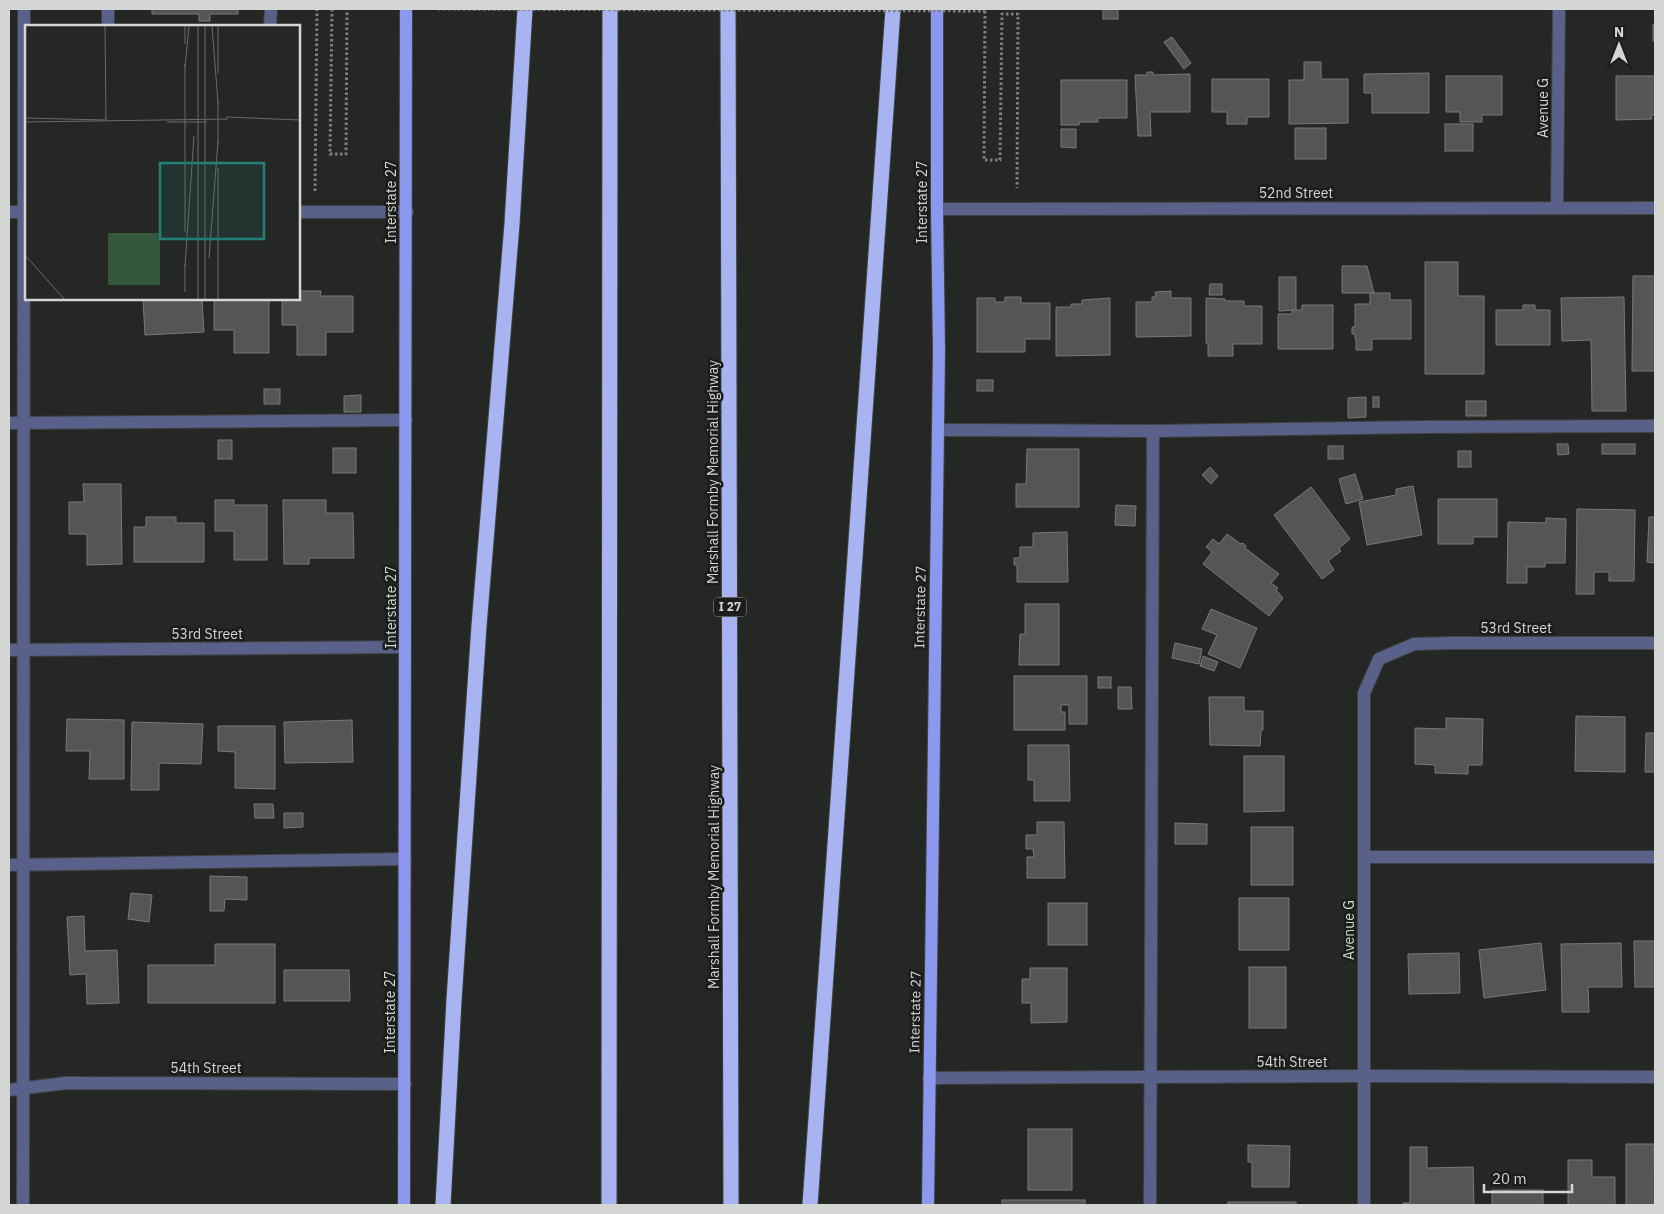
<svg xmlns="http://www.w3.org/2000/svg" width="1664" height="1214" viewBox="0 0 1664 1214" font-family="'IBM Plex Sans',sans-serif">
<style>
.building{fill:#535653;stroke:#777b78}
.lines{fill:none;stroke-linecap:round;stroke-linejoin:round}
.minor-casing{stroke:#404340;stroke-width:14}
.major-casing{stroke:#404340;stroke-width:14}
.highway-casing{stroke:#404340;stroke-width:17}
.path{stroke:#7e807e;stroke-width:3;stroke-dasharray:2.5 2.5;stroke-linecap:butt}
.minor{stroke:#59608a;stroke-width:12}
.major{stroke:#8b98ee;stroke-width:12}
.highway{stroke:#a8b3f2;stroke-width:15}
.path-bridge{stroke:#7e807e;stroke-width:3;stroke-dasharray:2.5 2.5;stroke-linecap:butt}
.labels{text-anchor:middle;stroke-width:5;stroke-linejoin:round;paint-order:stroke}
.shield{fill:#1b1d1b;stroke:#9c9e9c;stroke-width:1}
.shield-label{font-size:12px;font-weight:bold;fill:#d4d6d4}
.street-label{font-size:14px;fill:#d4d6d4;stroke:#1b1d1b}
.inset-road{fill:none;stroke:#6a6d6a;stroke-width:1}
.view{fill:#238078;fill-opacity:0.15;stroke:#238078;stroke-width:2.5}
.inset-edge{fill:none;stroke:#d4d6d4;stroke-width:2.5}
</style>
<rect width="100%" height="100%" fill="#242724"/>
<g class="building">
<polygon points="152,9 238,9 238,14 210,14 210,21 199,21 199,14 152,14"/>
<rect x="1103" y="9" width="15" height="10"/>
<rect x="1653" y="25" width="2" height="16"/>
<polygon points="1172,37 1191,63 1184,69 1164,42"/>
<polygon points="1304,62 1321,62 1321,79 1348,79 1348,123 1289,124 1289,80 1304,80"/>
<polygon points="1147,72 1153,72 1153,75 1190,74 1190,112 1150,112 1151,136 1138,136 1135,75 1147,75"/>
<polygon points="1429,73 1429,113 1372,113 1372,93 1364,93 1364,74"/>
<polygon points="1446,76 1502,76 1502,115 1482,115 1482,122 1460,122 1460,112 1446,112"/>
<polygon points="1616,76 1655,76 1655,115 1651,115 1652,119 1616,120"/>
<polygon points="1212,79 1269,79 1269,117 1247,117 1247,124 1227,124 1227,112 1212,112"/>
<polygon points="1061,80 1127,80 1127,118 1098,118 1098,122 1079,122 1079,125 1061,125"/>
<rect x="1445" y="124" width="28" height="27"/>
<rect x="1295" y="128" width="31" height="31"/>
<polygon points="1061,129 1076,129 1076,148 1061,147"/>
<polygon points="1425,262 1458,262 1458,296 1484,296 1484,374 1425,374"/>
<polygon points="1342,266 1367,266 1374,293 1342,293"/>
<polygon points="1633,276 1655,276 1655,371 1632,371"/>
<polygon points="1279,277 1296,277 1296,310 1279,311"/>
<polygon points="1210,284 1222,284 1222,295 1209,295"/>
<polygon points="299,291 321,291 320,296 353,296 353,332 326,332 326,355 297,355 297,325 282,325 282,299 299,299"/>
<polygon points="1171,291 1171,298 1191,298 1191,336 1136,337 1136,302 1152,302 1152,297 1156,297 1155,292"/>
<polygon points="1370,293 1390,293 1390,300 1411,300 1411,339 1372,339 1372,350 1356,350 1356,339 1355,339 1355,334 1352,334 1352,327 1355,327 1355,304 1370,304"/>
<polygon points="1005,297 1021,297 1021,303 1050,303 1050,339 1025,339 1025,352 977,352 977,298 995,298 995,302 1005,302"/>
<polygon points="1624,297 1626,411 1592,411 1591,340 1562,341 1561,298"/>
<polygon points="1110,298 1110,355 1056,356 1056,307 1071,307 1071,304 1082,304 1082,300"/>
<polygon points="1206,298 1225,299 1225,301 1244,301 1244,306 1262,306 1262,344 1233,344 1233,356 1208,356 1208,343 1206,343"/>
<polygon points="143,299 202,299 204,332 145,335"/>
<polygon points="214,299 269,299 269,353 234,353 234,330 214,330"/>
<polygon points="1302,305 1333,305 1333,349 1278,349 1278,314 1292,314 1292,310 1302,310"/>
<polygon points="1523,305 1535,305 1535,310 1550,310 1550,345 1496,345 1496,310 1523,310"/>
<rect x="977" y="380" width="16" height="11"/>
<rect x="264" y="389" width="16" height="15"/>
<polygon points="361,395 361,412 344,412 344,396"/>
<polygon points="1366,397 1366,417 1348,418 1348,398"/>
<rect x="1373" y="397" width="6" height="10"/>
<rect x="1466" y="401" width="20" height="15"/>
<rect x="218" y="440" width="14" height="19"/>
<polygon points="1557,444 1568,444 1569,454 1558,455"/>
<rect x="1602" y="444" width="33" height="10"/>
<rect x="1328" y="446" width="15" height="13"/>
<rect x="333" y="448" width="23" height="25"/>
<polygon points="1027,449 1079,449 1079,507 1016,507 1016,484 1026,484"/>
<rect x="1458" y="451" width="13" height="16"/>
<polygon points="1210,467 1218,476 1211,484 1202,475"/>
<polygon points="1355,474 1363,499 1346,504 1339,479"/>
<polygon points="83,484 121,484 122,564 87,565 87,534 69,534 69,502 84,502"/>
<polygon points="1413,486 1422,535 1367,545 1359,502 1396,495 1396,489"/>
<polygon points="1311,487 1350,539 1339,548 1341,551 1328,561 1334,570 1322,579 1274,515"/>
<polygon points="1438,499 1497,499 1497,537 1473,537 1473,544 1438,544"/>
<polygon points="215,500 234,500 234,505 267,505 267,560 234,560 234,531 215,531"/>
<polygon points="283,500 326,500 326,513 353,513 354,558 309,558 309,564 284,564"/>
<polygon points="1116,505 1136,506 1135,526 1115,525"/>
<polygon points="1577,509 1635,510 1634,581 1609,581 1609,572 1594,572 1594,594 1576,594"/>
<polygon points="146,517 176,517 176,523 204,523 204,562 134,562 134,527 146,527"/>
<polygon points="1649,517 1655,517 1655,563 1647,562"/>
<polygon points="1546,518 1566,519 1565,563 1545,563 1545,567 1527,567 1527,583 1507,583 1508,522 1546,523"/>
<polygon points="1067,532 1068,582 1017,582 1017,565 1014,565 1014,558 1020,558 1020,547 1033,547 1033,533"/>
<polygon points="1227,534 1241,544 1243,543 1246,546 1245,548 1279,574 1271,583 1278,588 1276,590 1283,598 1269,616 1203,564 1212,552 1206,547 1213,539 1219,544"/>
<polygon points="1025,604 1059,604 1059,665 1019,665 1020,634 1025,634"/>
<polygon points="1211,609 1257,628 1240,668 1208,654 1217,635 1202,629"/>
<polygon points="1175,643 1202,649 1199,664 1172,658"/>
<polygon points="1203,656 1218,662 1214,671 1200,666"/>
<polygon points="1014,676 1087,676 1087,724 1069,724 1069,705 1061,705 1061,712 1065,712 1065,730 1014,730"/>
<rect x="1098" y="677" width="13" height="11"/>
<polygon points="1118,687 1131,687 1132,709 1118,709"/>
<polygon points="1209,697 1244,697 1244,711 1263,711 1263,730 1261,730 1260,746 1210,745"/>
<polygon points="1576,716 1625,717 1625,772 1575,771"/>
<polygon points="1446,718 1483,719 1482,765 1468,765 1468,774 1435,773 1435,765 1415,764 1415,728 1446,729"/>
<polygon points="67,719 124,720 124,779 89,779 90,751 66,751"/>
<polygon points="352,720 353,762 285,763 284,722"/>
<polygon points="132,722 203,724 201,764 159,763 159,790 131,790"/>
<polygon points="218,726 275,726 275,789 235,788 235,752 218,751"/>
<polygon points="1646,733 1655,733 1655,772 1645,772"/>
<polygon points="1028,745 1069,745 1070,801 1034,801 1034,780 1028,780"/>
<polygon points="1244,756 1284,756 1284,811 1244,812"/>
<polygon points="254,804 273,804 274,818 255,818"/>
<polygon points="284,813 303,813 303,827 284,828"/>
<polygon points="1037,822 1064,822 1065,878 1027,878 1027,857 1034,857 1033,849 1026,849 1026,835 1037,835"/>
<polygon points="1175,823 1207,824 1207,844 1175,844"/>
<rect x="1251" y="827" width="42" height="58"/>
<polygon points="210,876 247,877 247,900 225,899 224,911 210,911"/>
<polygon points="131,893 152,895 149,922 128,919"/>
<rect x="1239" y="898" width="50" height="52"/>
<rect x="1048" y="903" width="39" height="42"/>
<polygon points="84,916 85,951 117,950 119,1003 87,1004 86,974 70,975 67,917"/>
<polygon points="1634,941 1655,941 1655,987 1635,987"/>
<polygon points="1541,943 1546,990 1484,998 1479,950"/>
<polygon points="1621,943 1622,987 1588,987 1589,1012 1562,1012 1561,944"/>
<polygon points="215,944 275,944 275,1003 148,1003 148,965 215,965"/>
<polygon points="1459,953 1460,993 1409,994 1408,954"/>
<rect x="1249" y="967" width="37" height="61"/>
<polygon points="1030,968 1067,968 1067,1022 1031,1023 1031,1003 1022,1003 1022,979 1030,979"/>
<polygon points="284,970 349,970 350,1001 284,1001"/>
<rect x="1028" y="1129" width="44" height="61"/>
<polygon points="1626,1144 1654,1144 1655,1205 1626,1205"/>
<polygon points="1248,1145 1290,1146 1289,1187 1252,1187 1252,1162 1248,1162"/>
<polygon points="1410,1147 1427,1147 1427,1168 1473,1167 1474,1205 1403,1205 1403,1203 1410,1203"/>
<polygon points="1568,1160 1592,1160 1592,1177 1615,1177 1615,1205 1568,1205"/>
<rect x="1492" y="1190" width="51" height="15"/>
<rect x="1002" y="1200" width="83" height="5"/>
<rect x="1228" y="1202" width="68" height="3"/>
</g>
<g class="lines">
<defs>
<g id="minor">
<polyline points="108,9 108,26"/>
<polyline points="270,26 271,9"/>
<polyline points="1557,208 1559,9"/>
<polyline points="937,209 1655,208"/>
<polyline points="9,212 26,212"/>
<polyline points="299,212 407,212"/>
<polyline points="9,423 406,420"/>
<polyline points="938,430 1153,431 1423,427 1655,426"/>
<polyline points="9,650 405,647"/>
<polyline points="1364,857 1655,857"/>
<polyline points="9,865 405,859"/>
<polyline points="929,1078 1364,1076 1655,1077"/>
<polyline points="9,1090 66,1083 405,1084"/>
<polyline points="23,1205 24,9"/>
<polyline points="1150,1205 1153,431"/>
<polyline points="1364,1205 1364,693 1379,659 1414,644 1450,643 1655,643"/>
</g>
<g id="major">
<polyline points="404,1205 406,9"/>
<polyline points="928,1205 939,350 937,209 937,9"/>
</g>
<g id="highway">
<polyline points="728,9 731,1205"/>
<polyline points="443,1205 454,1000 479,626 512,224 525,9"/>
<polyline points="609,1205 610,9"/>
<polyline points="810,1205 893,9"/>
</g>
</defs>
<use href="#minor" class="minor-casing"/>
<use href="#major" class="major-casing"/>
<use href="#highway" class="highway-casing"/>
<g class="path">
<polyline points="332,9 330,154 346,154 347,9"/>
<polyline points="985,11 984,160 1000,160 1002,14 1018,14 1017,188"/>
<polyline points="315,191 317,9"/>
</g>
<use href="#minor" class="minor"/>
<use href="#major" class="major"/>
<use href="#highway" class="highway"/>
<polyline class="path-bridge" points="438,9 985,11"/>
</g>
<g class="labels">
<rect class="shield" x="714" y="597.5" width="32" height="19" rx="4"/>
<g class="shield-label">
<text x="730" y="611">I 27</text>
</g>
<g class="street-label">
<text transform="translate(1543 108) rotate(-90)" y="5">Avenue G</text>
<text x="1296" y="198">52nd Street</text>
<text transform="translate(391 202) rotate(-90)" y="5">Interstate 27</text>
<text transform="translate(922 202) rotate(-90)" y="5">Interstate 27</text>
<text transform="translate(713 472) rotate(-90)" y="5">Marshall Formby Memorial Highway</text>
<text transform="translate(391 607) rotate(-90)" y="5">Interstate 27</text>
<text transform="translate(920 607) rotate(-89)" y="5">Interstate 27</text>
<text x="1516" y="633">53rd Street</text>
<text x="207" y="639">53rd Street</text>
<text transform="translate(714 877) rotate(-90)" y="5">Marshall Formby Memorial Highway</text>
<text transform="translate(1349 930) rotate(-90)" y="5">Avenue G</text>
<text transform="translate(390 1012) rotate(-90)" y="5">Interstate 27</text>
<text transform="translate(915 1012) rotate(-89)" y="5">Interstate 27</text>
<text x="1292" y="1067">54th Street</text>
<text x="206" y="1073">54th Street</text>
</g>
</g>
<g transform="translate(25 25)">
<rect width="275" height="275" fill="#242724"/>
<path d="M 83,208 L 135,208 L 135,260 L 83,260 Z" fill="#345839"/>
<path class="inset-road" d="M 80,1 L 81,95M 187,1 L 193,78M 193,1 L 193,48M 160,19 L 160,1M 160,39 L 160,207M 160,42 L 164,1M 193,76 L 193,118M 201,92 L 275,95M 0,93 L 81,95M 0,97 L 203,94M 142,97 L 182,97M 0,230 L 39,274M 184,233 L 193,116M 160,239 L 160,267M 160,241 L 169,111M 173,274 L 173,1M 180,274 L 180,1M 193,274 L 193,143"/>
<path class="view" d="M 135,138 L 239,138 L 239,214 L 135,214 Z"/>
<rect width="275" height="275" class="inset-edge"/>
</g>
<rect width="1664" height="1214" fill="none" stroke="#d4d6d4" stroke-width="20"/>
<g transform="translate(1619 45)" stroke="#1b1d1b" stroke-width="4" paint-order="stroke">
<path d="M0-4L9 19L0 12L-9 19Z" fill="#d4d6d4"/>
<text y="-8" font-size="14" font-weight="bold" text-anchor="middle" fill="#d4d6d4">N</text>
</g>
<path d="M1484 1184v8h88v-8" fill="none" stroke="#d4d6d4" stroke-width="2.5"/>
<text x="1492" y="1184" font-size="15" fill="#d4d6d4" stroke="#1b1d1b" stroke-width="4" paint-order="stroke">20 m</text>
</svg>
